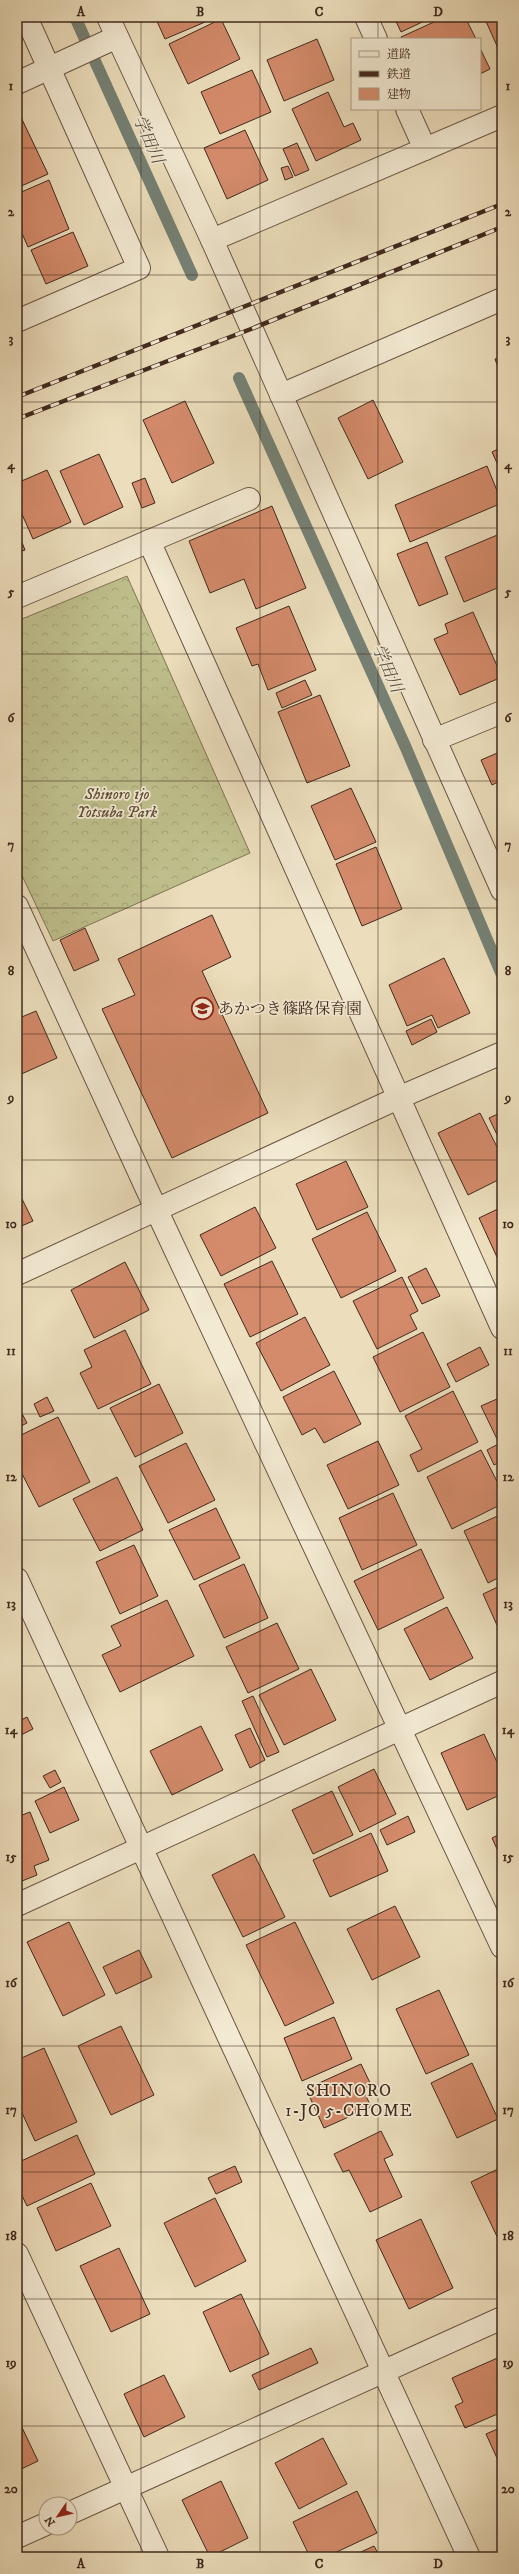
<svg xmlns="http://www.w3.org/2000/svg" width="519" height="2574" viewBox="0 0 519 2574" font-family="'IM FELL DW Pica','Noto Serif JP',serif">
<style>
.forest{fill:url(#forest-crowns);stroke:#7f7454}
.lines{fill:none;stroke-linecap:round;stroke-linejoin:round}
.stream{stroke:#758175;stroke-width:12}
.building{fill:#d48b6b;stroke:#40291d}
.minor-casing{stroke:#6b5645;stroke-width:24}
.minor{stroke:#f3ead3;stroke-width:22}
.rail-casing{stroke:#40291d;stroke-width:4.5}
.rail{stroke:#f3ead3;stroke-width:3;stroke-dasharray:9;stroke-linecap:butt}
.grid{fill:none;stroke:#40291d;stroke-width:1;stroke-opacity:0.55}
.labels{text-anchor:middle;stroke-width:3.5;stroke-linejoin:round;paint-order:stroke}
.park-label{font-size:16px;font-style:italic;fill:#604e39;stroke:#f3ead3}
.poi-label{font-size:16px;fill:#40291d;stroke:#f3ead3;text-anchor:start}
.water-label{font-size:17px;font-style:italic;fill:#564e42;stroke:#f3ead3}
.neighbourhood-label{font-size:17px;letter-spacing:1px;fill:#40291d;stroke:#f3ead3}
.neatline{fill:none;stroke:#40291d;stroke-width:1.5}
.grid-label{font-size:13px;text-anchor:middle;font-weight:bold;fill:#40291d}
</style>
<defs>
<pattern id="forest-crowns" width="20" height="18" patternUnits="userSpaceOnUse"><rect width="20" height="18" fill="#bebf8c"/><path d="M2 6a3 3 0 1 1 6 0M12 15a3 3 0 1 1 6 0" fill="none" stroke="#a4a478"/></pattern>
</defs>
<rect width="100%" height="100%" fill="#ecdebc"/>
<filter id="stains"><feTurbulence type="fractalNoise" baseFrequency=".005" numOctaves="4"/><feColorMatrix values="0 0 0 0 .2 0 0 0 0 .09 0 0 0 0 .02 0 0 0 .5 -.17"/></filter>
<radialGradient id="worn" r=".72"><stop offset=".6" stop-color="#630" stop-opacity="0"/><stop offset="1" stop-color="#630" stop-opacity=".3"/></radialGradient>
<polygon class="forest" points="127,576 250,853 53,941 17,865 17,621"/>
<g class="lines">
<g class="stream">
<polyline points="75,17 192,275"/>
<polyline points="239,378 406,748 502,975"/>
</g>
</g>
<g class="building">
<polygon points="155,17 217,17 165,39"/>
<polygon points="394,17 433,17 401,32"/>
<polygon points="445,17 465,17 476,39 402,39 401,37"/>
<polygon points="484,17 502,17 502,57"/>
<polygon points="221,19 240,59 188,84 169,44"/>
<polygon points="317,39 334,80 284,101 267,60"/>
<polygon points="480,48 490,69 480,74"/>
<polygon points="252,70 271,112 220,134 201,92"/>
<polygon points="328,92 344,127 353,123 361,140 316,161 292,109"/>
<polygon points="19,113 48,174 17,188 17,114"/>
<polygon points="245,130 268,180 227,199 204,148"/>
<polygon points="297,143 309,170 295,176 283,149"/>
<polygon points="288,166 293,177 285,180 281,168"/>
<polygon points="49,180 69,229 28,247 17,222 17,194"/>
<polygon points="73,232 88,266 46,284 31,250"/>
<polygon points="502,357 502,378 495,359"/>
<polygon points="373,400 403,462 368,479 338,418"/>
<polygon points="185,401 214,463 172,483 143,420"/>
<polygon points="502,447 502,474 492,452"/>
<polygon points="99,454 123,507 84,525 60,471"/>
<polygon points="487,466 502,503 410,542 395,505"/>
<polygon points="47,470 71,522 33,539 17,503 17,483"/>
<polygon points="145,478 155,503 142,508 132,483"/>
<polygon points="272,506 306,588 256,609 244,579 210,593 189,541"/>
<polygon points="17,530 25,550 17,553"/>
<polygon points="502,533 502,586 464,602 445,557"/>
<polygon points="427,542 448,594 419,606 397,554"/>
<polygon points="289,606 316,670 268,690 258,664 252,666 236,628"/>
<polygon points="473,612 502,677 460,695 434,639 448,633 445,624"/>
<polygon points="305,680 312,695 282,708 276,693"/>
<polygon points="320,695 350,766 307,783 278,712"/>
<polygon points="502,751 502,792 498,782 492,785 481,760"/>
<polygon points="351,788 376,842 335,860 311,806"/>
<polygon points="376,847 402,909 362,926 336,864"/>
<polygon points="212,915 231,957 202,971 268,1113 172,1158 102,1009 135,995 118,959"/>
<polygon points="85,928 99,960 74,971 60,940"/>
<polygon points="444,958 470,1013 438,1028 432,1015 407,1026 389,985"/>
<polygon points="36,1011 57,1058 17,1076 17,1019"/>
<polygon points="431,1019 437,1032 412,1045 406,1031"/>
<polygon points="502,1112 502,1145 489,1118"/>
<polygon points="480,1113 502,1157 502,1178 468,1195 438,1133"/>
<polygon points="346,1161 368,1207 317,1230 296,1184"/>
<polygon points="17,1189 33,1221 17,1228"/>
<polygon points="255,1207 276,1248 221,1276 200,1235"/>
<polygon points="502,1207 502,1268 479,1218"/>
<polygon points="367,1212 396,1271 341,1298 312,1239"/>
<polygon points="272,1261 298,1314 250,1337 224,1284"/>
<polygon points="125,1262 149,1310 94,1338 71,1290"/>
<polygon points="426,1268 440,1296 422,1304 408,1277"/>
<polygon points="402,1277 418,1311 410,1315 417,1329 377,1349 353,1301"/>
<polygon points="305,1317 330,1365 281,1391 256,1343"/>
<polygon points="125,1330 151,1384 98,1409 80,1373 92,1367 84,1350"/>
<polygon points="423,1332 450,1387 400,1412 373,1357"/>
<polygon points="480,1347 489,1365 456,1382 447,1364"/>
<polygon points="334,1371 361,1424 324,1443 315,1428 302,1435 283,1397"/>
<polygon points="159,1384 183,1433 135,1457 110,1408"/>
<polygon points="453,1391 478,1442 418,1472 410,1455 422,1449 405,1416"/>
<polygon points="47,1397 54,1411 40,1417 34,1404"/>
<polygon points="497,1399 502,1409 502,1439 498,1441 481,1406"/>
<polygon points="17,1404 27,1423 17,1428"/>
<polygon points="58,1417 90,1482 39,1507 17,1464 17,1437"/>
<polygon points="378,1441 399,1485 348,1509 327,1465"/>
<polygon points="502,1442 502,1461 494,1465 487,1450"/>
<polygon points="186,1443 215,1500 168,1523 139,1466"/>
<polygon points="481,1450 502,1491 502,1504 452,1529 427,1477"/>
<polygon points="117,1477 143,1530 100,1551 73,1499"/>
<polygon points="393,1493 417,1545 362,1570 339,1518"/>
<polygon points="216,1508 240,1558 194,1580 169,1530"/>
<polygon points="502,1514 502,1576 488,1583 464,1531"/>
<polygon points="134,1545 158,1596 120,1614 96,1562"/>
<polygon points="421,1549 444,1598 378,1630 354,1581"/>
<polygon points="244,1564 268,1618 224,1638 199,1585"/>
<polygon points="502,1585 502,1631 500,1632 483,1594"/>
<polygon points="167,1600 194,1656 120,1692 102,1655 121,1646 111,1626"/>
<polygon points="447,1607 473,1658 430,1680 404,1629"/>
<polygon points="277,1623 299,1669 248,1693 226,1647"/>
<polygon points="311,1669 336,1720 284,1745 259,1695"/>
<polygon points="253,1696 279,1752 267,1757 242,1701"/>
<polygon points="27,1717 33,1729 17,1737 17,1722"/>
<polygon points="201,1726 223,1770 172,1795 150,1751"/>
<polygon points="250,1728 265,1760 250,1768 235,1735"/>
<polygon points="484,1734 502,1773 502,1794 467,1810 441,1753"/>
<polygon points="374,1769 396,1814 360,1832 338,1787"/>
<polygon points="55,1770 61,1782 50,1788 43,1776"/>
<polygon points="64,1787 79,1820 50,1833 35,1801"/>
<polygon points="332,1791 353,1835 313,1854 292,1810"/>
<polygon points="30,1812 49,1860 34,1866 37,1875 17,1883 17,1817"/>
<polygon points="408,1816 415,1832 387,1845 380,1830"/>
<polygon points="371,1833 388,1871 330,1897 313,1860"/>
<polygon points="502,1833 502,1860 492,1838"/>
<polygon points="254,1854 285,1917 243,1937 212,1875"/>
<polygon points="395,1906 420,1957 372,1980 347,1929"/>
<polygon points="69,1922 105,1995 63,2016 27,1942"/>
<polygon points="295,1922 334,2003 285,2026 246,1945"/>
<polygon points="139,1950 152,1977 116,1994 103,1967"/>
<polygon points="439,1990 469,2055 426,2074 396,2009"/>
<polygon points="334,2017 352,2059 302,2081 284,2038"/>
<polygon points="121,2026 154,2095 111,2115 78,2046"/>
<polygon points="44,2048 77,2122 35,2141 17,2102 17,2060"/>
<polygon points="472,2063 498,2119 457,2138 431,2083"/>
<polygon points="361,2064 371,2085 363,2089 371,2107 324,2128 306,2089"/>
<polygon points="381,2131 393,2155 384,2159 402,2197 370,2212 349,2170 343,2172 334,2154"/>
<polygon points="77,2135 95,2174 27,2206 17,2185 17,2163"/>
<polygon points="235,2166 242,2182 216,2194 208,2178"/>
<polygon points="502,2167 502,2247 471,2182"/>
<polygon points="91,2183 111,2226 56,2251 37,2208"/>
<polygon points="215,2198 246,2261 195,2287 164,2223"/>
<polygon points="421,2219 453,2288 409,2309 376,2240"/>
<polygon points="119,2248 150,2314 111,2332 80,2266"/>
<polygon points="241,2294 269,2354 230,2372 203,2312"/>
<polygon points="311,2348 318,2363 259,2390 252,2375"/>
<polygon points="502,2356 502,2412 465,2428 455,2406 463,2402 452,2378"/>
<polygon points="164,2375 185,2417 144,2437 124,2394"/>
<polygon points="17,2417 38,2461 17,2471"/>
<polygon points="502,2427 502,2469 486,2434"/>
<polygon points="323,2438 347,2484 299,2509 275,2463"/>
<polygon points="221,2481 248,2538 210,2557 182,2500"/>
<polygon points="357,2491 377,2533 326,2557 310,2557 293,2522"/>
<polygon points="374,2546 380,2557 350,2557"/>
</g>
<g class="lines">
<defs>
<g id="minor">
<polyline points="108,17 212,240 502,890"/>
<polyline points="366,17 376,39"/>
<polyline points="17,83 117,37"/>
<polyline points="407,109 425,149"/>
<polyline points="212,240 502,116"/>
<polyline points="17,321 139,268 26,17"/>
<polyline points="281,395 502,299"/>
<polyline points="149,541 502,1328"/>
<polyline points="17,597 249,499"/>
<polyline points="434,740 502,712"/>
<polyline points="17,906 156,1209 502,1947"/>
<polyline points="17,1274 398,1098 502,1053"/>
<polyline points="17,1579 469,2557"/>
<polyline points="17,1905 502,1682"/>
<polyline points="17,2254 158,2557"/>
<polyline points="70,2513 502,2318"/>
<polyline points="17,2537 46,2524"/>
</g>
</defs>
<use href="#minor" class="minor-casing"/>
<use href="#minor" class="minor"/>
<defs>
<g id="rail">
<polyline points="17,397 502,204"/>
<polyline points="17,419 251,329 502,227"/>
</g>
</defs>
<use href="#rail" class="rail-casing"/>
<use href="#rail" class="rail"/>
</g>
<path class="grid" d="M 141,17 L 141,2557M 260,17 L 260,2557M 378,17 L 378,39M 378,109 L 378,2557M 17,148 L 502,148M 17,275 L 502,275M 17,402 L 502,402M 17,528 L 502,528M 17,654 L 502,654M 17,781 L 502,781M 17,908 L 502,908M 17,1034 L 502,1034M 17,1160 L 502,1160M 17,1287 L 502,1287M 17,1414 L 502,1414M 17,1540 L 502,1540M 17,1666 L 502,1666M 17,1793 L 502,1793M 17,1920 L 502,1920M 17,2046 L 502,2046M 17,2172 L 502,2172M 17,2299 L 502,2299M 17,2426 L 502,2426"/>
<defs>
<symbol id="school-ring" viewBox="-11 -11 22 22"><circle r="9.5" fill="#f3ead3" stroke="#8f2418" stroke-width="1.5"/><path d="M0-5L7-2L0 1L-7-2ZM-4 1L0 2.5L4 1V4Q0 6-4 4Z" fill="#8f2418"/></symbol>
</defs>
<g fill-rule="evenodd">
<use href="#school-ring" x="190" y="996" width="25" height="25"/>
</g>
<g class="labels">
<g class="park-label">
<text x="117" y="799">Shinoro 1jo<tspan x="117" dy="18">Yotsuba Park</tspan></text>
</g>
<g class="poi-label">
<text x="218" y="1014">あかつき篠路保育園</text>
</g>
<g class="water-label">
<text transform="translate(149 139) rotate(66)" y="6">学田川</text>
<text transform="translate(388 668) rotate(66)" y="6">学田川</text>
</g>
<g class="neighbourhood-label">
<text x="349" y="2096">SHINORO<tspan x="349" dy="20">1-JO 5-CHOME</tspan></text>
</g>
</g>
<rect width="519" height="2574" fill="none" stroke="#ecdebc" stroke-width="44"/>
<rect x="351" y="38" width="130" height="72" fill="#f3ead3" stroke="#ab9d8a"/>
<rect x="359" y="51" width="20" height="6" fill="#f3ead3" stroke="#ab9d8a"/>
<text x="387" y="58" font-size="12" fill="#40291d">道路</text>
<rect x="359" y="71" width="20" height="6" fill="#40291d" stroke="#ab9d8a"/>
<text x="387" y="78" font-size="12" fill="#40291d">鉄道</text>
<rect x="359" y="88" width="20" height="12" fill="#d48b6b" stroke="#ab9d8a"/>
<text x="387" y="98" font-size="12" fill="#40291d">建物</text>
<g transform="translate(58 2516) rotate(236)"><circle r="19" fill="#f3ead3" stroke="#ab9d8a"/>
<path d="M0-3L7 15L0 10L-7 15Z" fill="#8f2418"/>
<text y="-6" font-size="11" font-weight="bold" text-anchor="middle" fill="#40291d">N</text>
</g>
<rect x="22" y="22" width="475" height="2530" class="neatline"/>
<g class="grid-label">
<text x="81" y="16">A</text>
<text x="200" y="16">B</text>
<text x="319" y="16">C</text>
<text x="438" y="16">D</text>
<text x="11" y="90">1</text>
<text x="508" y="90">1</text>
<text x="11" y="216">2</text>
<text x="508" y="216">2</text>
<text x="11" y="343">3</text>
<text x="508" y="343">3</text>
<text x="11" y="469">4</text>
<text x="508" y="469">4</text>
<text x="11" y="596">5</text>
<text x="508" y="596">5</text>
<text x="11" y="722">6</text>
<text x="508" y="722">6</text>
<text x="11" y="849">7</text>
<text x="508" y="849">7</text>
<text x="11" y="975">8</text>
<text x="508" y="975">8</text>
<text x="11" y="1102">9</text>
<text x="508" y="1102">9</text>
<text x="11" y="1228">10</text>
<text x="508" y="1228">10</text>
<text x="11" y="1355">11</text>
<text x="508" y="1355">11</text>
<text x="11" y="1481">12</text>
<text x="508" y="1481">12</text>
<text x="11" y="1608">13</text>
<text x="508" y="1608">13</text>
<text x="11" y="1734">14</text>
<text x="508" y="1734">14</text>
<text x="11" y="1861">15</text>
<text x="508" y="1861">15</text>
<text x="11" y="1987">16</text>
<text x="508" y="1987">16</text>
<text x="11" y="2114">17</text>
<text x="508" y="2114">17</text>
<text x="11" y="2240">18</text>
<text x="508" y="2240">18</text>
<text x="11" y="2367">19</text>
<text x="508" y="2367">19</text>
<text x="11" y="2493">20</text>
<text x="508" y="2493">20</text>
<text x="81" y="2568">A</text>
<text x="200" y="2568">B</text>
<text x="319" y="2568">C</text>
<text x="438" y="2568">D</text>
</g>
<rect width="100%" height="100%" filter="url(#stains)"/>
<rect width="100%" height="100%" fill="url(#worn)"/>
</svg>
